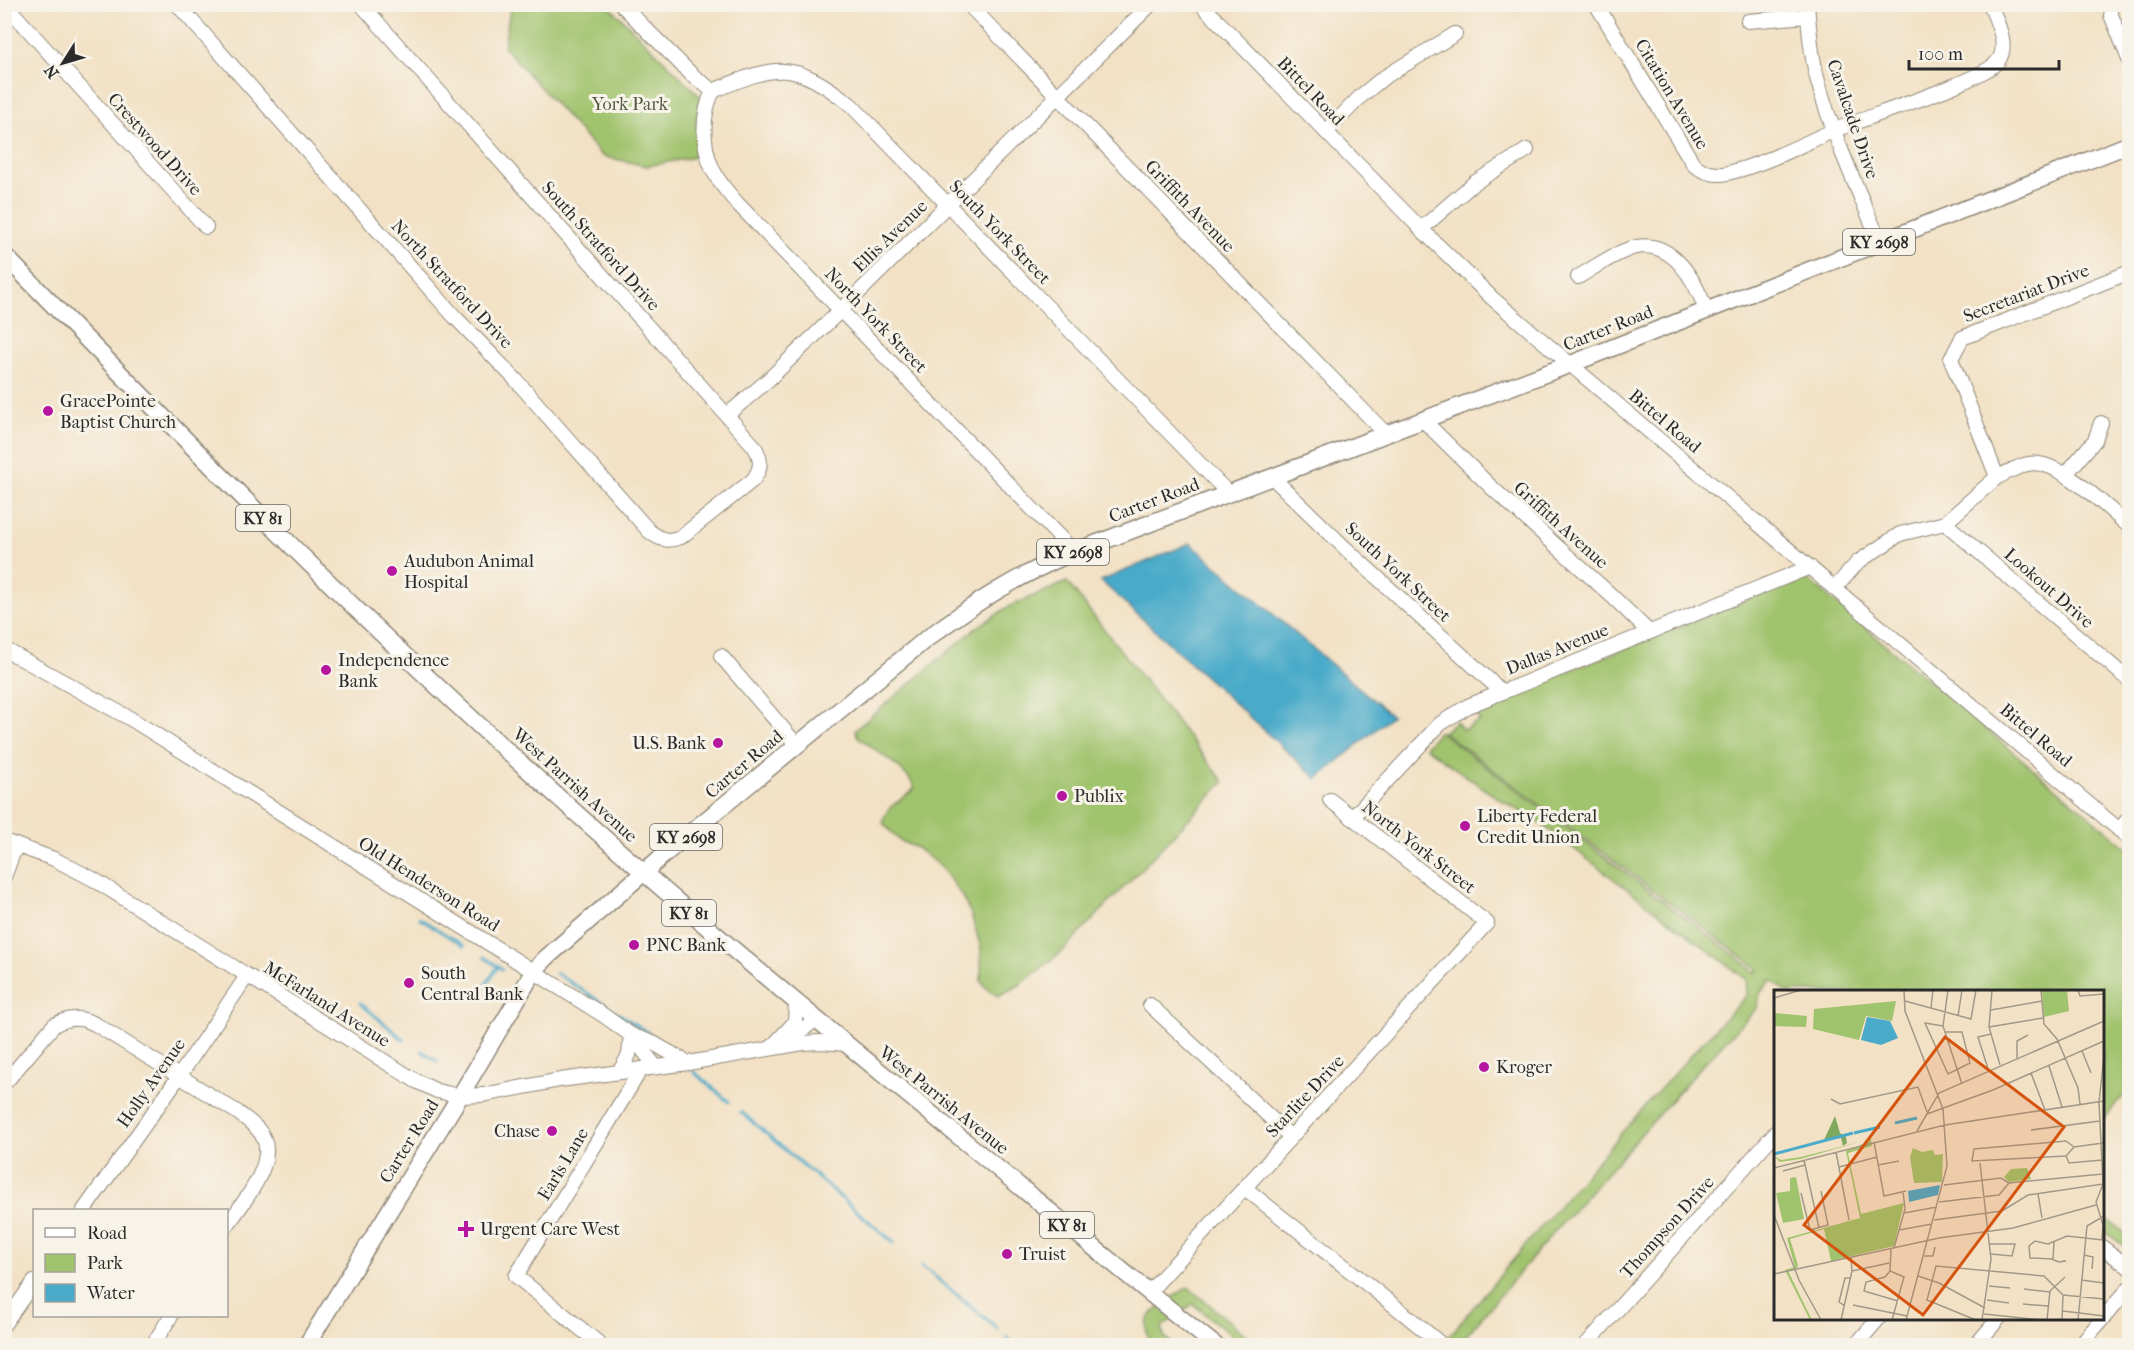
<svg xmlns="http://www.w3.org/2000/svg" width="2134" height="1350" viewBox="0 0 2134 1350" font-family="'IM FELL French Canon',serif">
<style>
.green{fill:#a0c36d;stroke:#66774c;stroke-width:1.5}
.water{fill:#4aaac9;stroke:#3a6a7a;stroke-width:1.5}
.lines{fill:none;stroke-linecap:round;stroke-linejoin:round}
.stream{stroke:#4aaac9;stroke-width:3}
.minor-casing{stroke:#8e8678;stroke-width:16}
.major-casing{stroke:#8e8678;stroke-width:19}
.minor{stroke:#fff;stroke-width:14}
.major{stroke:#fff;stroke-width:16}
.poi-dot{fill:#b5179e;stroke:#f7f3e8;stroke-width:2}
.labels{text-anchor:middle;stroke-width:6;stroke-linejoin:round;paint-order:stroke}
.shield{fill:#f7f3e8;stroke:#686764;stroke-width:1.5}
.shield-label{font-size:16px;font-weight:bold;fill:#2b2b2b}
.street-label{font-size:18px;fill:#2b2b2b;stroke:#f7f3e8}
.park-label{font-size:18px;fill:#4e593f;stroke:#f7f3e8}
.poi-label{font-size:18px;fill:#2b2b2b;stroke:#f7f3e8;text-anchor:start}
.inset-river{fill:none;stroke:#4aaac9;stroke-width:3}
.inset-road{fill:none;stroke:#a29887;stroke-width:1.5}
.view{fill:#d5540f;fill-opacity:0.15;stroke:#d5540f;stroke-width:3}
.inset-edge{fill:none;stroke:#2b2b2b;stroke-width:3}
</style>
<rect width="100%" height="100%" fill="#f7f3e8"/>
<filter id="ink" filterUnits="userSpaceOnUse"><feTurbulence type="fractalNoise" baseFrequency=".0167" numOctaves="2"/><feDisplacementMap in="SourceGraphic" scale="12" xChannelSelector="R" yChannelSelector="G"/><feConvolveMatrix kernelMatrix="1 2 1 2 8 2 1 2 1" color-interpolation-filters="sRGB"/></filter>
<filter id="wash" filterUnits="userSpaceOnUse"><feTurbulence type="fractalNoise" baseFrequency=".008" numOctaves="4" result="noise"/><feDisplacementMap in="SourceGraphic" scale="24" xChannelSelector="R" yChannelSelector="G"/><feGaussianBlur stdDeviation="1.35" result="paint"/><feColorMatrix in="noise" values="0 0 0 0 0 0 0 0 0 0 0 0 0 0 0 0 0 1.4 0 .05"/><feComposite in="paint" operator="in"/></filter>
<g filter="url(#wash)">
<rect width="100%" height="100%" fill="#f2e1c5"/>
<g class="green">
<polygon points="514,5 608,5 702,98 697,120 695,157 647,166 602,156 504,47 510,9"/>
<path d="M 1802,578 L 1807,579 L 2129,849 L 2129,1089 L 2103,1120 L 2102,992 L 1787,992 L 1771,980 L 1760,993 L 1757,1008 L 1698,1070 L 1549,1238 L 1458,1345 L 1442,1345 C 1541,1226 1640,1107 1747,995 L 1746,979 L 1541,824 L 1490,793 L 1425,747 L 1439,731 L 1746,964 L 1755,974 L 1758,969 L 1443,732 L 1456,721 L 1463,730 L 1480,721 L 1473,709 Z"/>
<path d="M 1067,582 L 1224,782 L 1063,951 L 1018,986 L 998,996 L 989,991 L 981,981 L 981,948 L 971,914 L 960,893 L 941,867 L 917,848 L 900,841 L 883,823 C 884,806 904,799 914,789 C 913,773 872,748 858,737 L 855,730 L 976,628 L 1008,607 Z"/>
<polygon points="2102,1216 2129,1236 2129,1250 2103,1230"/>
<path d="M 1188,1287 L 1258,1345 L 1243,1345 L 1193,1304 L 1162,1327 L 1164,1336 L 1173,1345 L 1152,1345 C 1134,1314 1166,1303 1188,1287 Z"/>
</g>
<polygon class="water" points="1190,543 1392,716 1317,779 1101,581"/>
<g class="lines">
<g class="stream">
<polyline points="419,918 464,946"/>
<polyline points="484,957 502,969"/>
<polyline points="556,973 650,1034"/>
<polyline points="481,993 498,966"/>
<polyline points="360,1003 404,1040"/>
<polyline points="422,1051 437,1061"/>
<polyline points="694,1072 729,1102"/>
<polyline points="741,1112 894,1243"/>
<polyline points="922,1266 998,1329"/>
<polyline points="1007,1337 1017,1346"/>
</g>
</g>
</g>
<g filter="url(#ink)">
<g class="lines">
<defs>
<g id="minor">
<polyline points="5,4 206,227"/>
<path d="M 177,4 L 454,316 L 515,379 L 649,531 C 660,540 668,542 681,537 L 753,480 C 762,468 762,459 754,446 L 361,4"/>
<polyline points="621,4 691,74 713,91"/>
<polyline points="968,4 1386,434"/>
<polyline points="1201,4 1421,229 1492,298 2130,839"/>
<path d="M 1596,4 L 1694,165 C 1705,173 1715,176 1728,173 C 1765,164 1800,145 1835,130 C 1864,118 1985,80 1998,61 C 2010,45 1996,21 1990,4"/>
<path d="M 1807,4 C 1809,29 1811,54 1817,78 C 1832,134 1857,188 1880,242"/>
<polyline points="2111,15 2130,62"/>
<polyline points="1748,21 1808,16"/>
<path d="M 713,91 C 777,64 793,60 850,104 L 1228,493"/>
<path d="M 713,91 C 700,117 702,155 718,179 C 723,187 730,195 736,202 L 1074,552"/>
<polyline points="1326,132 1361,96 1383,78 1455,34"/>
<polyline points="1421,229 1474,183 1527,150"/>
<path d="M 1578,277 C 1595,267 1613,254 1632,248 C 1672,237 1695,280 1706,310"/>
<polyline points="727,415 768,380 841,310 1151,4"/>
<polyline points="1423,420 1491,487 1613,597 1649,632"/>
<polyline points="2066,474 2095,440 2101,423"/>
<polyline points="1272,477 1345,548 1501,691"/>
<path d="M 1997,477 C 2007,473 2018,466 2028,464 C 2058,457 2108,509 2130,527"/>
<polyline points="1945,523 2130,681"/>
<polyline points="1835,588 1858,562 1900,534 1945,523 1997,477 1951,359 1962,338 2130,272"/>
<polyline points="4,649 131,719 603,1015 631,1035 656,1067"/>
<polyline points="721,656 797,745"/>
<polyline points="1352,818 1440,724 1468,706 1810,567"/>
<polyline points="2119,830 2130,817"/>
<polyline points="4,841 54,859 93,879 416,1081 437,1091 460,1096 483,1095 560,1080 688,1063 803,1043 820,1042 846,1044"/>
<polyline points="4,877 16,845"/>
<polyline points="1150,1005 1291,1137"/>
<polyline points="787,1042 816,1019"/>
<polyline points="772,1047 795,1022 796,1003"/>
<polyline points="620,1071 629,1055 631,1035 653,1043 688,1063"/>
<path d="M 4,1084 L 54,1025 C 69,1017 80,1017 95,1024 L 237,1112 C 247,1120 259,1127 264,1139 C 275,1166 241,1205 226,1227"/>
<path d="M 1245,1188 C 1310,1241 1379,1291 1443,1346"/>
<polyline points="84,1210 180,1075 247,976"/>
<polyline points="2102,1247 2130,1268"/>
<polyline points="1149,1292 1487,923 1330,800"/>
<polyline points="4,1324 34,1282"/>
<polyline points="152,1346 171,1316"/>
<polyline points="602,1346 516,1276 641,1069"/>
<polyline points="1585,1346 1776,1132"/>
<polyline points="1855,1346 1879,1318"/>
<polyline points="1975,1346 1999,1318"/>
<polyline points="2079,1346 2130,1287"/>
</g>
<g id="major">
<path d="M 4,255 C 161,415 317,576 482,728 C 639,873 803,1009 968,1144 C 1050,1211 1132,1280 1216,1346"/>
<path d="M 306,1346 L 460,1096 L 534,971 L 546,958 L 667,852 L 925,640 C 974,603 1017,576 1074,552 L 1571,364 L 2130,144"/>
</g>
</defs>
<use href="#minor" class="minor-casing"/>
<use href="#major" class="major-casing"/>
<use href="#minor" class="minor"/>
<use href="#major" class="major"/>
</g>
</g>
<g class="poi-dot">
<circle cx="48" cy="411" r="6"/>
<circle cx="392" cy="571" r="6"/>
<circle cx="326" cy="670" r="6"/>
<circle cx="718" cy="743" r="6"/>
<circle cx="1062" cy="796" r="6"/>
<circle cx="1465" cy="826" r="6"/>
<circle cx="634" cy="945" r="6"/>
<circle cx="409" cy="983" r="6"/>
<circle cx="1484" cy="1067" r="6"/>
<circle cx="552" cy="1131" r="6"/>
<path d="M463 1220h6v6h6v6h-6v6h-6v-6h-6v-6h6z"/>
<circle cx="1007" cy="1254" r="6"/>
</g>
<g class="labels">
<g class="shield">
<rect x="1843" y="229" width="72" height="26" rx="4.5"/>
<rect x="236" y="505" width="54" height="26" rx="4.5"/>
<rect x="1037" y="539" width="72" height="26" rx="4.5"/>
<rect x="650" y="824" width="72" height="26" rx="4.5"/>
<rect x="662" y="900" width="54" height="26" rx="4.5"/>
<rect x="1040" y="1212" width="54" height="26" rx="4.5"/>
</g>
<g class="shield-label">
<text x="1879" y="248">KY 2698</text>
<text x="263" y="524">KY 81</text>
<text x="1073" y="558">KY 2698</text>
<text x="686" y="843">KY 2698</text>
<text x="689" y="919">KY 81</text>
<text x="1067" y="1231">KY 81</text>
</g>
<g class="street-label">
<text transform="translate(1311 91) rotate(46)" y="6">Bittel Road</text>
<text transform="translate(1672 94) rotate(59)" y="6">Citation Avenue</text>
<text transform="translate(1853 119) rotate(71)" y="6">Cavalcade Drive</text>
<text transform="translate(155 144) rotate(48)" y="6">Crestwood Drive</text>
<text transform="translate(1190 206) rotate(46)" y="6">Griffith Avenue</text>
<text transform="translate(1000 232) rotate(46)" y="6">South York Street</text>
<text transform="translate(890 236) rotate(-44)" y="6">Ellis Avenue</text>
<text transform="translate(601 246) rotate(48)" y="6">South Stratford Drive</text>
<text transform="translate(452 284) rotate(47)" y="6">North Stratford Drive</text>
<text transform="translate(2026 293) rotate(-21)" y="6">Secretariat Drive</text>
<text transform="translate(876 320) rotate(46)" y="6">North York Street</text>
<text transform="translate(1608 328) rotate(-22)" y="6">Carter Road</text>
<text transform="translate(1665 421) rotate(40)" y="6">Bittel Road</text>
<text transform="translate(1154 500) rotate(-21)" y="6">Carter Road</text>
<text transform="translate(1561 525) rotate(42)" y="6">Griffith Avenue</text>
<text transform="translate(1398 572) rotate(43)" y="6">South York Street</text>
<text transform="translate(2049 588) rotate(41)" y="6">Lookout Drive</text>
<text transform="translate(1557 649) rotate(-22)" y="6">Dallas Avenue</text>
<text transform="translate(2036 735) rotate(40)" y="6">Bittel Road</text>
<text transform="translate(744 764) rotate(-40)" y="6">Carter Road</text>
<text transform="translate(575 785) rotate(42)" y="6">West Parrish Avenue</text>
<text transform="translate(1419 847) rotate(38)" y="6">North York Street</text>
<text transform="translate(429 884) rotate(32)" y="6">Old Henderson Road</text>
<text transform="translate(327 1004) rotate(32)" y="6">McFarland Avenue</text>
<text transform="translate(151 1083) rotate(-55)" y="6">Holly Avenue</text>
<text transform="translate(1305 1096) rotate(-47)" y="6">Starlite Drive</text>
<text transform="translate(944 1100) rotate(39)" y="6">West Parrish Avenue</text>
<text transform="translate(409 1141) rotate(-58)" y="6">Carter Road</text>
<text transform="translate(563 1164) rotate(-59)" y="6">Earls Lane</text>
<text transform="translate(1667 1227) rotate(-48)" y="6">Thompson Drive</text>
</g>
<g class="park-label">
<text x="630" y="110">York Park</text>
</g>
<g class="poi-label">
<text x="60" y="407">GracePointe<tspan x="60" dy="21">Baptist Church</tspan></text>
<text x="404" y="567">Audubon Animal<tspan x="404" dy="21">Hospital</tspan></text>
<text x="338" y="666">Independence<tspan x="338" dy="21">Bank</tspan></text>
<text x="706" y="749" text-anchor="end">U.S. Bank</text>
<text x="1074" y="802">Publix</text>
<text x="1477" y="822">Liberty Federal<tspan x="1477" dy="21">Credit Union</tspan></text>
<text x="646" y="951">PNC Bank</text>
<text x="421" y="979">South<tspan x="421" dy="21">Central Bank</tspan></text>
<text x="1496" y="1073">Kroger</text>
<text x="540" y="1137" text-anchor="end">Chase</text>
<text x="480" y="1235">Urgent Care West</text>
<text x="1019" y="1260">Truist</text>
</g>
</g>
<g transform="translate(1774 990)">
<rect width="330" height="330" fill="#f2e1c5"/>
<path d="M 268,0 L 293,0 L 295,21 L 270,27 ZM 122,11 L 118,31 L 92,26 L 85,50 L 39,39 L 40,19 ZM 1,23 L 33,26 L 32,37 L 0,36 ZM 97,149 L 98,156 L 74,163 L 87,224 L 130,213 L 120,256 L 57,271 L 50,239 L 16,249 L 24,275 L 23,278 L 14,281 L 38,330 L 36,330 L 11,280 L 21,277 L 13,248 L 86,228 L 72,161 L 96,151 L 89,151 L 26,169 L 6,172 L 0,166 L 7,170 L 27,167 ZM 139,158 L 148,162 L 159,160 L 161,165 L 169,164 L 168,192 L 140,193 L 136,167 ZM 253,178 L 257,189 L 235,192 L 230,187 L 237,179 ZM 22,187 L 30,229 L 9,233 L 2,203 L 16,201 L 16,188 Z" fill="#a0c36d"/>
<path d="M 61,126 L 66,143 L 72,147 L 73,153 L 69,156 L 67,148 L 50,150 Z" fill="#80a960"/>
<path d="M 93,27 L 116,31 L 124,48 L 107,55 L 87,50 ZM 166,195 L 164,205 L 135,212 L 134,201 Z" fill="#4aaac9"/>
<path class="inset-river" d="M 121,133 L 143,128M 80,143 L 106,137M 0,164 L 79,143"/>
<path class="inset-road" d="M 130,0 L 131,21 L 169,119 L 173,176 L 132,330M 174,0 L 169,36 L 188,94M 218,0 L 215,37 L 226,75M 267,0 L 270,34 L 283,49 L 304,98 L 306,114M 304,0 L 306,6 L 330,4M 0,8 L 27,0M 131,11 L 197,29 L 202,0M 157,18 L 159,0M 217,20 L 268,11M 184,26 L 188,0M 169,36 L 151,33 L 174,84 L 196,73 L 188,42 L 171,42M 215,37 L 269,28M 308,61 L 317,83M 243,68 L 243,51 L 254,45M 275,76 L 288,117M 215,82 L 204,47 L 217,44M 257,83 L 271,120M 57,109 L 66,114 L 144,97 L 153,122M 153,124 L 219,100 L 330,51M 257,140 L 326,131M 143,141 L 165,103 L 330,31M 292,151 L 300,157 L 292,166 L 198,171 L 200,159 ZM 100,152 L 110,206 L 132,201M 300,157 L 329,153M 62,162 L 75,230M 292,166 L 295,173 L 328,170M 30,170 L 45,238M 206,173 L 217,269 L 208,330M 104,175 L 125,171M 65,177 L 103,167M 0,178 L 171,135 L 330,111M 9,181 L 31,175M 235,193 L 329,184M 170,195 L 227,188 L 235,193M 27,203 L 36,240 L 54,235 L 47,201M 264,204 L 268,228M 165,212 L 225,205 L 235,193M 130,223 L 163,217M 0,225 L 25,290 L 47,330M 160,230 L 228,221 L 254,205 L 329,194M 125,240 L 158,234M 328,250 L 329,235 L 322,212 L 329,194 L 325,112 L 330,67M 280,252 L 279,269 L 256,268 L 255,256 L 261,251 L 274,254 L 293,246 L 329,250M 216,254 L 241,254 L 238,266 L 217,264M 120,258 L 131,219 L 129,201M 117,259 L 116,281 L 130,287 L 118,330M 310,265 L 319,267 L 318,279M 150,266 L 159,266 L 161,257M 277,269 L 285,272 L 292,271 L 288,271M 78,281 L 115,273M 116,281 L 111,287 L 92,292 L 90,301 L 124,311M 0,284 L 165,248 L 239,238 L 322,215M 144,286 L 165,293 L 211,318M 307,290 L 330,293M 215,296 L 236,298M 250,299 L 276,302M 289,305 L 330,309M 213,310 L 235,313M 249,314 L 274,316M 79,315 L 133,326M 71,316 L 65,312 L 71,288 L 77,288M 289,321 L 330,326M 210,324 L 267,330M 67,330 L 78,281 L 77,268M 202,330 L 153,310 L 162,276 L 270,286 L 289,305M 273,330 L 276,301 L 291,287M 288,330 L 289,305M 304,330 L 313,236 L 330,226"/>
<path class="view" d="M 171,47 L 290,137 L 149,325 L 30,235 Z"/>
<rect width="330" height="330" class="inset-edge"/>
</g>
<rect width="2134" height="1350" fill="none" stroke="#f7f3e8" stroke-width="24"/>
<rect x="33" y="1209" width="195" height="108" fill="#f7f3e8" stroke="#a5a39c" stroke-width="1.5"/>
<rect x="45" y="1228" width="30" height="9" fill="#ffffff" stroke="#a5a39c" stroke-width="1.5"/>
<text x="87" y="1239" font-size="18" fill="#2b2b2b">Road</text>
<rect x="45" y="1254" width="30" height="18" fill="#a0c36d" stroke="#a5a39c" stroke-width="1.5"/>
<text x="87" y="1269" font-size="18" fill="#2b2b2b">Park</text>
<rect x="45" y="1284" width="30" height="18" fill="#4aaac9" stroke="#a5a39c" stroke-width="1.5"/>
<text x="87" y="1299" font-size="18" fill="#2b2b2b">Water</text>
<g transform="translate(63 63) rotate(233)" stroke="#f7f3e8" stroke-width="4.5" paint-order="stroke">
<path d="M0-4.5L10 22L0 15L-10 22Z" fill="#2b2b2b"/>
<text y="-9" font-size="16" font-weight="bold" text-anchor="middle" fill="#2b2b2b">N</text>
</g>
<path d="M1909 60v9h150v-9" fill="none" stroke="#2b2b2b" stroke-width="3"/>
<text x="1918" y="60" font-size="18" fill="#2b2b2b" stroke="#f7f3e8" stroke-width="4.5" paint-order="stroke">100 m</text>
</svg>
